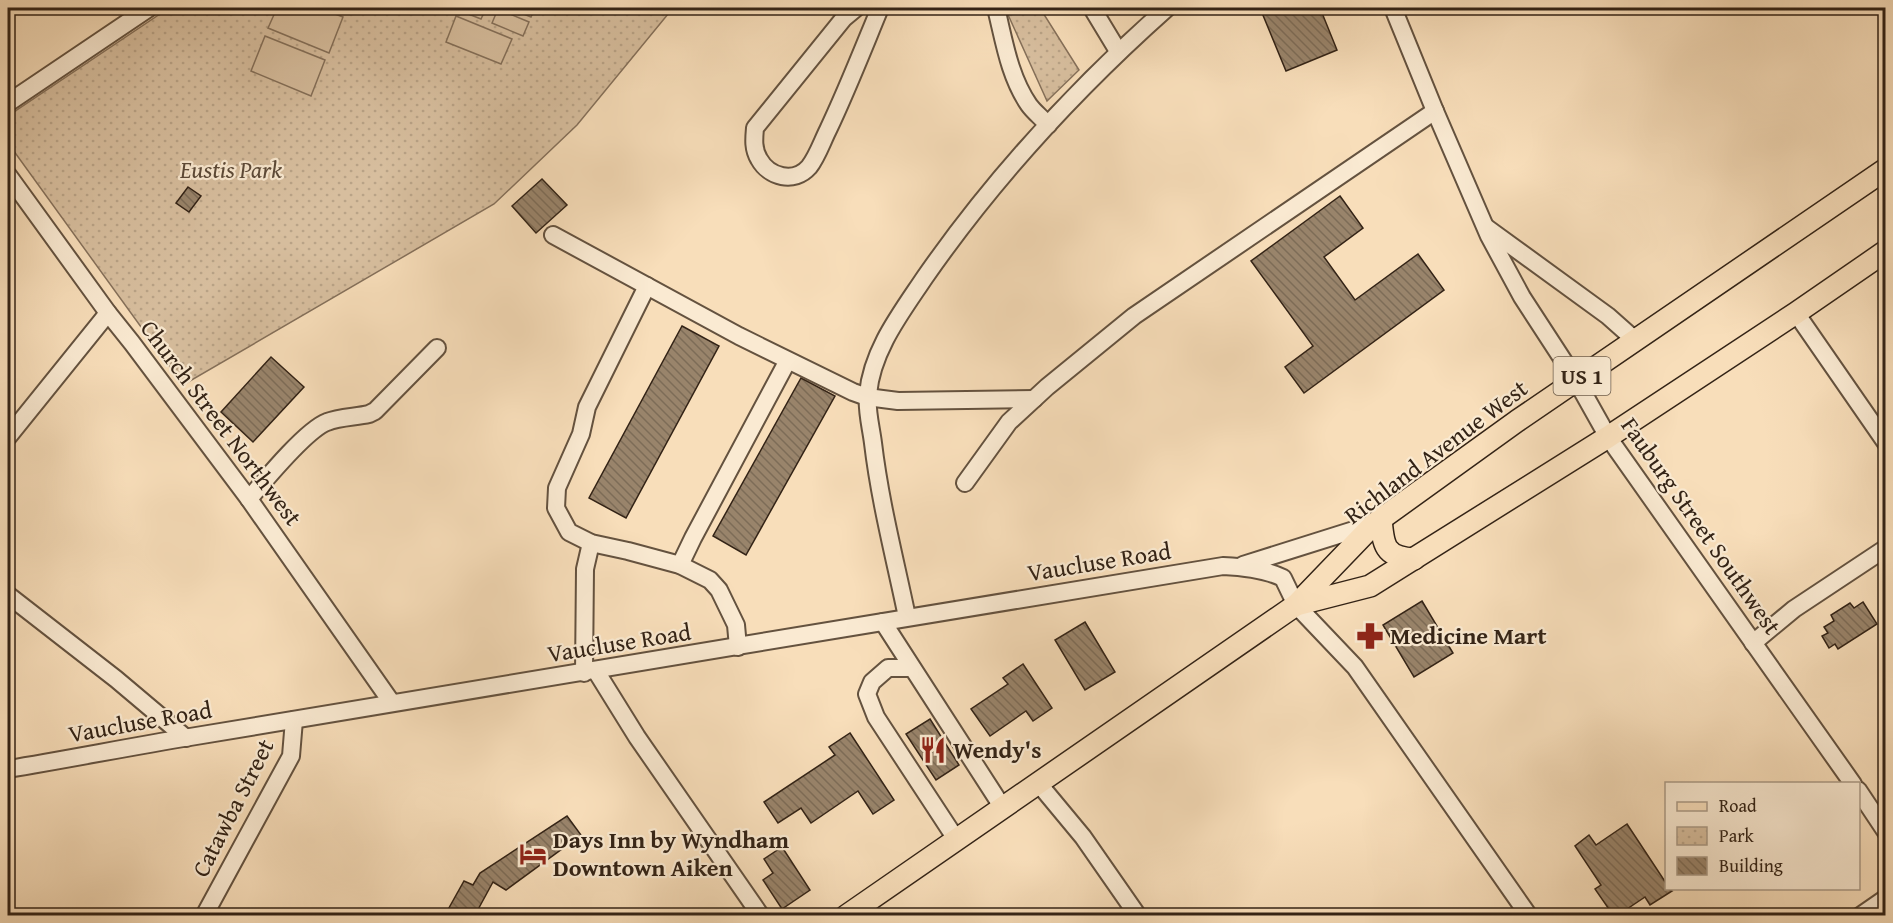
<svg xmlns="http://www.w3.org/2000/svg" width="1893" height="923" viewBox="0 0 1893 923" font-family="'Gentium Book Plus',serif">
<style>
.park{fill:url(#park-dots);stroke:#85705a;stroke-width:1.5}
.pitch{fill:#d7be9e;stroke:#85705a;stroke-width:1.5}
.building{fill:url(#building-back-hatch);stroke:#332316;stroke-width:1.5}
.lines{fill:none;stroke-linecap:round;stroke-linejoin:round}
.minor-casing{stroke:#64523f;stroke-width:20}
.major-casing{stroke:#332316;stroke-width:24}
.minor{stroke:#faead2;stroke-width:16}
.major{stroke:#f8deba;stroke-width:21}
.labels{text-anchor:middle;stroke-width:4.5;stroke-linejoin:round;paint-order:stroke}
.shield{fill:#faead2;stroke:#6f5f4e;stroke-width:1.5}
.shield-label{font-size:22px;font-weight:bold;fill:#332316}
.park-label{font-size:24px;font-style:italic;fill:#5c4a38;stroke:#faead2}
.street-label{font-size:24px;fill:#332316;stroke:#faead2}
.poi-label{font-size:24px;font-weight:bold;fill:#332316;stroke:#faead2;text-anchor:start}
</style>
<defs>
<pattern id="park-dots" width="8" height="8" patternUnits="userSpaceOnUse" patternTransform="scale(1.5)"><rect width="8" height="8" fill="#d7be9e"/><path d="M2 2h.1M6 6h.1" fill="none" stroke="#b9a387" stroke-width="1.8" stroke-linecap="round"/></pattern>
<pattern id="building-back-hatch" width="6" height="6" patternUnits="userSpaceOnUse" patternTransform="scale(1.5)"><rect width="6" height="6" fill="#99846b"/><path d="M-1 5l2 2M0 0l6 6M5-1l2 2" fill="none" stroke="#7d6c57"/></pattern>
</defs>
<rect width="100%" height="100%" fill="#f8deba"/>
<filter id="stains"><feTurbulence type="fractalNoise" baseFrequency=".00333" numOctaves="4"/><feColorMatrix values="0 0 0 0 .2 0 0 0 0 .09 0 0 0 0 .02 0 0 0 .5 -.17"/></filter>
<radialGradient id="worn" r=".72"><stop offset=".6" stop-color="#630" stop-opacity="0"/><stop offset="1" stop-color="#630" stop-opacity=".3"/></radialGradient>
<g class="park">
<polygon points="169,8 673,8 577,125 494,204 183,385 8,143 8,116"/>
<polygon points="1005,8 1040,8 1079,70 1047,101"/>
</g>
<g class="pitch">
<polygon points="277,8 319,8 343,17 329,53 268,28"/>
<polygon points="453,8 486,8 481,19"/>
<polygon points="508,8 535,8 531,17"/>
<polygon points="498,9 529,22 523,36 492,23"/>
<polygon points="456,16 512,39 501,64 446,42"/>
<polygon points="265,36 325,60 311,96 251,71"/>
</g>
<g class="building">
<polygon points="1260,8 1320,8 1337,50 1286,71"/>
<polygon points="542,179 567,205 536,233 512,206"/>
<polygon points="188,187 201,196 189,212 176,203"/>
<polygon points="1340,196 1363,228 1324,257 1355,300 1418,254 1444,290 1304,393 1285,367 1313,346 1251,261"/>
<polygon points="682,326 719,346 626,518 589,498"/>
<polygon points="271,357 304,387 253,442 221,412"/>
<polygon points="801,378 835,396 746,555 713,536"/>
<polygon points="1422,601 1453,653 1414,677 1383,625"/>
<polygon points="1863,602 1877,624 1838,649 1835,644 1829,648 1822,636 1828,633 1824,627 1834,621 1831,615 1850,603 1854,608"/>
<polygon points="1085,622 1115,672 1085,690 1055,640"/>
<polygon points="1023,664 1052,708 1033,721 1026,711 990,736 971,709 1008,684 1003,678"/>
<polygon points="930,719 959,765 936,780 906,734"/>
<polygon points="850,733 894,800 873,814 858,791 811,823 801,808 778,823 764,802 835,755 829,747"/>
<polygon points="567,816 581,835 506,890 493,882 475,915 445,915 464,881 473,885 480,873"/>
<polygon points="1627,824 1666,883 1666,888 1672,891 1650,905 1645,897 1618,915 1613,915 1595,889 1601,885 1575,846 1589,835 1596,845"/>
<polygon points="782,847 810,890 782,909 763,880 773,873 764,859"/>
</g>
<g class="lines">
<defs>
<g id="minor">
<path d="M 856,8 L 844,18 L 755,128 C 754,139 753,149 759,159 C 769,177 794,184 809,167 C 817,157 822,142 828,130 C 847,90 863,49 880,8"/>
<path d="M 996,8 C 1004,40 1009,76 1029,105 C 1034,112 1042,118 1048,125"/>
<polyline points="1092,8 1118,51"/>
<polyline points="1393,8 1435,111 1489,236 1522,297 1576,380 1608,437 1853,784"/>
<polyline points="8,103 149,8"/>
<polyline points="8,175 108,313 132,343 249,499 392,703"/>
<polyline points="1487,228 1608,316 1635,340"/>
<polyline points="553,235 739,336 853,392 867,397 898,401 1034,399"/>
<polyline points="647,286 587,407 581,434 557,488 556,508 569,532 591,543 628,551 680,565 710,580 719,590 736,625 738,647"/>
<polyline points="1796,313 1886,443"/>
<polyline points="8,437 108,313"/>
<polyline points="965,483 1009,422 1047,387 1134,316 1435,111"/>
<path d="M 249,499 C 265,480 306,430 327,422 C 339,417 356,417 369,414 L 375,411 L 437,348"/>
<polyline points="680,565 693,538 787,362"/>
<polyline points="1243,565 1373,524"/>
<polyline points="8,595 116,679 186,738"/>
<path d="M 907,617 C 895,559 880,502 873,443 C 871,427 866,409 868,394 C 872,350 901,313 925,277 C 994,178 1077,88 1167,8"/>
<polyline points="883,622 1003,808"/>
<polyline points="1753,643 1794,609 1886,548"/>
<polyline points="912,668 888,668 872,682 867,694 876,717 956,839"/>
<polyline points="596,671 637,737 761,916"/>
<polyline points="584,673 585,569 591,543"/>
<path d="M 8,769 C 69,759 129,747 190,737 C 535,681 878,621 1223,566 C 1243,567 1265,569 1283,578 L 1296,605 L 1355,667 L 1529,916"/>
<polyline points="1039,784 1083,837 1138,916"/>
<polyline points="1858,790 1886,832"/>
<polyline points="204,916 291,756 294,720"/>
<polyline points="1860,916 1886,898"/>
</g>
<g id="major">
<path d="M 1381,518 C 1383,545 1384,557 1414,559"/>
<polyline points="1296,605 1370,586 1608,437 1796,313 1886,251"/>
<polyline points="846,916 1296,605 1374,524 1517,421 1886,169"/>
</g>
</defs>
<use href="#minor" class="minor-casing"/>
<use href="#major" class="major-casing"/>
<use href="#minor" class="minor"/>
<use href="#major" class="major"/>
</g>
<defs>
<symbol id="pharmacy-bare" viewBox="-9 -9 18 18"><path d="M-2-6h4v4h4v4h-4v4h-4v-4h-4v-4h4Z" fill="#8f2418" stroke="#faead2" stroke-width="2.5" paint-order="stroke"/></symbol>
<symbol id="restaurant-bare" viewBox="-9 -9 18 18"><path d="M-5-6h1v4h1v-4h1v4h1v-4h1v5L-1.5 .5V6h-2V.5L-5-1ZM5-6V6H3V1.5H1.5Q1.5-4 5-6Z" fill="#8f2418" stroke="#faead2" stroke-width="2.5" paint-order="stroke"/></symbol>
<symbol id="hotel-bare" viewBox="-9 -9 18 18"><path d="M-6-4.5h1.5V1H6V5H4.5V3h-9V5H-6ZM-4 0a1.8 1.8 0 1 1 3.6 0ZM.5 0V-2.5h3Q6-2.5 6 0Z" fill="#8f2418" stroke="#faead2" stroke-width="2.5" paint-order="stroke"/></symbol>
</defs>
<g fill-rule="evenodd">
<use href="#pharmacy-bare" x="1351" y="617" width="38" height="38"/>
<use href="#restaurant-bare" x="914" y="731" width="38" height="38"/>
<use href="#hotel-bare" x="514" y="835" width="38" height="38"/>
</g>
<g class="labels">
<rect class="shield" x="1553.5" y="357" width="57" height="38" rx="4.5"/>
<g class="shield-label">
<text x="1582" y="384">US 1</text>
</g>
<g class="park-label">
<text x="231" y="178">Eustis Park</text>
</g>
<g class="street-label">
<text transform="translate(221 423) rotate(53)" y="8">Church Street Northwest</text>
<text transform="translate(1436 452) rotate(-37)" y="8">Richland Avenue West</text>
<text transform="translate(1701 526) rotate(55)" y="8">Fauburg Street Southwest</text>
<text transform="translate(1099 562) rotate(-9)" y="8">Vaucluse Road</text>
<text transform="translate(619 643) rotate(-9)" y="8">Vaucluse Road</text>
<text transform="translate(140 722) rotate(-10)" y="8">Vaucluse Road</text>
<text transform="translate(233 808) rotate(-63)" y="8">Catawba Street</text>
</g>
<g class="poi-label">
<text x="1390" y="644">Medicine Mart</text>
<text x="953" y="758">Wendy's</text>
<text x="553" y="848">Days Inn by Wyndham<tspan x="553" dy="28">Downtown Aiken</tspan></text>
</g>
</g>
<rect width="1893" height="923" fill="none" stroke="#f8deba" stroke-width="30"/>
<rect x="9" y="9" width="1875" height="905" fill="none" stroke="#332316" stroke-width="3"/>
<rect x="15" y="15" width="1863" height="893" fill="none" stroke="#332316" stroke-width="1.5"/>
<rect x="1665" y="782" width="195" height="108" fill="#faead2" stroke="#aa9a87" stroke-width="1.5"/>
<rect x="1677" y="802" width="30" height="9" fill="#f8deba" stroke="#aa9a87" stroke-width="1.5"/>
<text x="1719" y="812" font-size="18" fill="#332316">Road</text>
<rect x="1677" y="827" width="30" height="18" fill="url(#park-dots)" stroke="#aa9a87" stroke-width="1.5"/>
<text x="1719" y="842" font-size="18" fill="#332316">Park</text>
<rect x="1677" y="857" width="30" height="18" fill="url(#building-back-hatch)" stroke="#aa9a87" stroke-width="1.5"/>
<text x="1719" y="872" font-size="18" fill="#332316">Building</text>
<rect width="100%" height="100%" filter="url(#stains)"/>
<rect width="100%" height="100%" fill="url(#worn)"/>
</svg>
